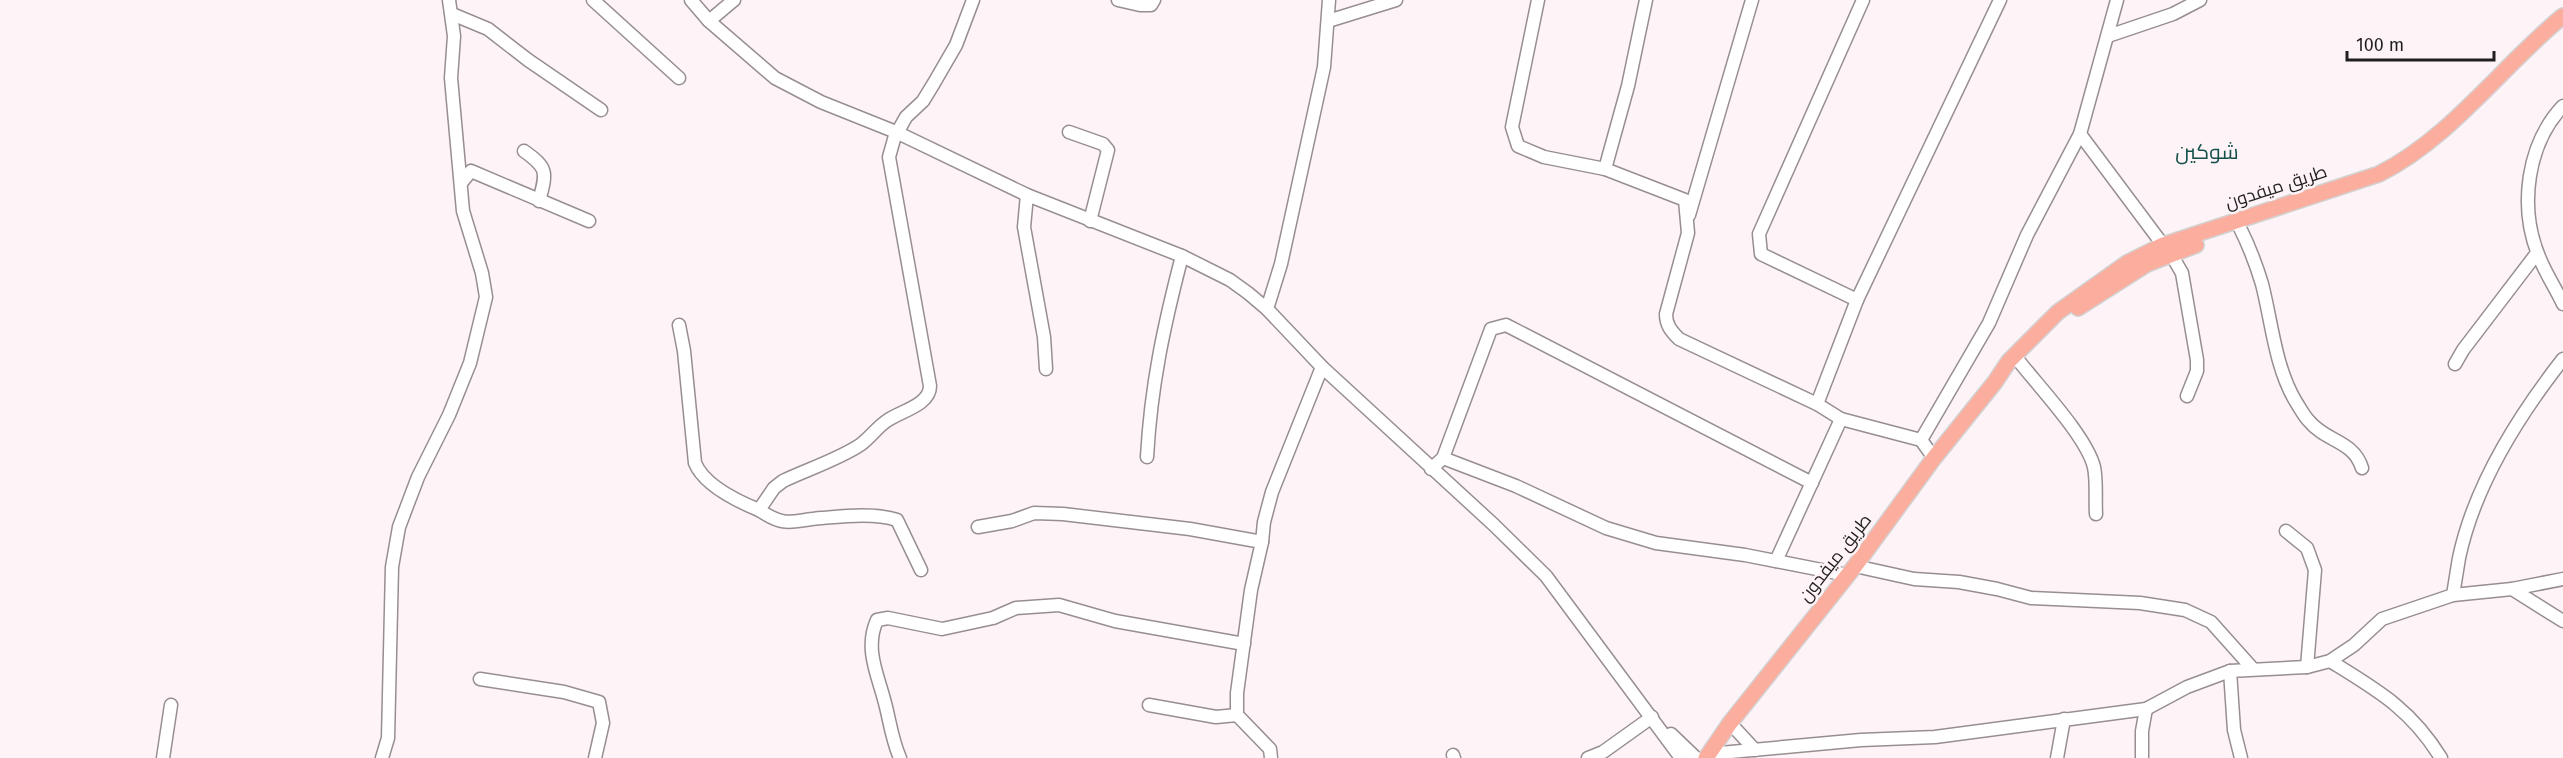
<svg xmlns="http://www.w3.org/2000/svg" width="2563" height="758" viewBox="0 0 2563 758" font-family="'Fira Sans',Cairo,sans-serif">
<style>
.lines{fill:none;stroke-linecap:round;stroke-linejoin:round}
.minor-casing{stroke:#978e91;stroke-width:15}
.major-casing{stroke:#d3d2d2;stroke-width:18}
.minor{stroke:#fff;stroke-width:12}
.major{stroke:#fbad9e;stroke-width:15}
.labels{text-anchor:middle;stroke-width:5;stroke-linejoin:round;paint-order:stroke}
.street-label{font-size:18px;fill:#221f20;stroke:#fef4f7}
.quarter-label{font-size:21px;fill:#15504b;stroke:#fef4f7}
</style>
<rect width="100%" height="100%" fill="#fef4f7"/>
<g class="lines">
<defs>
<g id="minor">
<polyline points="593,0 679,78"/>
<polyline points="691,0 709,21 775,78 821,102 896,132 1027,195 1182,256 1230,280 1248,293 1267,309 1322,367 1494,525 1546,576 1681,758"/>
<polyline points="1118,0 1140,5 1151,5 1154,0"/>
<path d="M 1538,0 L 1512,127 L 1518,146 L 1544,157 L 1605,169 L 1685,200 L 1688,233 L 1666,314 C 1666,325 1671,331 1679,339 L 1817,404 L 1841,419 L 1776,561"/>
<polyline points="1863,0 1759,234 1761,254 1857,300 2000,0"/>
<polyline points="452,14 488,29 528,60 601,110"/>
<polyline points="709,21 734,0"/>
<polyline points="1328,21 1396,0"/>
<polyline points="2108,36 2173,14 2200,0"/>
<path d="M 2563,106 C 2527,144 2519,206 2538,254 C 2544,271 2555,287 2563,304"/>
<polyline points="1069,132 1103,144 1108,150 1090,221"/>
<polyline points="897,133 906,117 923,101 934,83 956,45 973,0"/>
<polyline points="2080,134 2117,0"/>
<path d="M 524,151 C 548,168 547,172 539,201"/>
<polyline points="1605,169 1628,86 1646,0"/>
<polyline points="462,182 471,171 589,221"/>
<polyline points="1027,195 1024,227 1044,337 1046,369"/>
<polyline points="1689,215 1752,0"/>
<path d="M 2240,228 C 2249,246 2256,264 2262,284 C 2272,323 2275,367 2296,402 C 2300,408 2304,416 2309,421 C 2326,442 2353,440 2362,468"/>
<polyline points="2171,254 2182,273 2197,360 2197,371 2187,396"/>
<polyline points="1267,309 1281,264 1324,67 1329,0"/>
<path d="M 679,325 L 684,351 L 695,463 C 704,485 737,501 759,510 L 774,488 L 783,481 C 808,469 837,460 860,445 C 871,437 877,427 888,420 C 901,411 930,405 930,386 L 889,157 L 896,132"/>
<path d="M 2018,360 C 2039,387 2086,436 2094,467 C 2097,482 2095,499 2096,514"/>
<polyline points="2455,364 2463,350 2537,253"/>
<polyline points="1817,404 1857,300"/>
<polyline points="1841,419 1921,440 1934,458"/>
<polyline points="1921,440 1989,323 2027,235 2080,134 2163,245"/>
<path d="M 1147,457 C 1151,385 1164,325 1182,256"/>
<polyline points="1443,458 1516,486 1606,528 1656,543 1745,555 1847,575"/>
<polyline points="1431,469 1443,458 1491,329 1506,325 1812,483"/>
<path d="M 759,510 C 788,529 792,520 822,518 C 846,516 875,513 897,520 L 921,570"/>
<polyline points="978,527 1012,521 1034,513 1063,514 1190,529 1262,542"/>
<polyline points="2286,531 2307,548 2315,570 2307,667"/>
<polyline points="1855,566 1914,579 1959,582 1997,589 2031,598 2140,603 2185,610 2211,622 2253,669"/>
<polyline points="2512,589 2563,621"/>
<path d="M 2453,595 C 2455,583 2457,570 2459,558 C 2474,487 2519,415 2563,359"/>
<path d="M 2330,661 C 2377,690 2411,709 2441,758"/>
<polyline points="2230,671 2234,730 2241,758"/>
<polyline points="480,679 564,692 599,702 603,723 595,758"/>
<polyline points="1149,705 1216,717 1237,715"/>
<polyline points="1730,723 1755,750"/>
<polyline points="1671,734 1696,758"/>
<polyline points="1709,754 1861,740 1935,737 2146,709 2187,687 2230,671 2307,667 2330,661 2354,645 2382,619 2453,595 2512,589 2563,579"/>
<polyline points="1453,755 1454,758"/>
<polyline points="163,758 171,705"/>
<polyline points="382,758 388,738 392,567 399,527 418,477 449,415 470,363 486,297 482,273 463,211 451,78 454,36 449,0"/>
<path d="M 900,758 C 892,740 890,722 885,703 C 878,675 864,649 877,620 L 888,618 L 942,629 L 993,618 L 1016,608 L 1059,605 L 1115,621 L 1244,644"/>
<polyline points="1271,758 1270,749 1237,715 1237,693 1251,590 1262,542 1264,522 1272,492 1322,367"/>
<polyline points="1588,758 1603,752 1652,717"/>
<polyline points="2057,758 2064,719"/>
<polyline points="2142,758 2142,731 2146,709"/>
</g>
<g id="major">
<polyline points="2078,308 2147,264 2196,245"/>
<path d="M 1706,758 L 1730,723 L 1855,566 L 1934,458 L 1995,382 L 2009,361 L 2058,312 L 2127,263 L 2163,245 L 2379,174 C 2451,138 2502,66 2563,16"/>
</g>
</defs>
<use href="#minor" class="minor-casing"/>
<use href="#major" class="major-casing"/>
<use href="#minor" class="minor"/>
<use href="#major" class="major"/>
</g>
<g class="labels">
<g class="street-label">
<text transform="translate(2276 187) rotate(-18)" y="6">طريق ميفدون</text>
<text transform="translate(1835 558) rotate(-52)" y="6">طريق ميفدون</text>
</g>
<g class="quarter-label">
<text x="2207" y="159">شوكين</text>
</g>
</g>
<path d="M2347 51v9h147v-9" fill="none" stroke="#221f20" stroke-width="3"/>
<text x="2356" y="51" font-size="18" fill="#221f20" stroke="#fef4f7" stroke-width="4.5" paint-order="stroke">100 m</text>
</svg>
